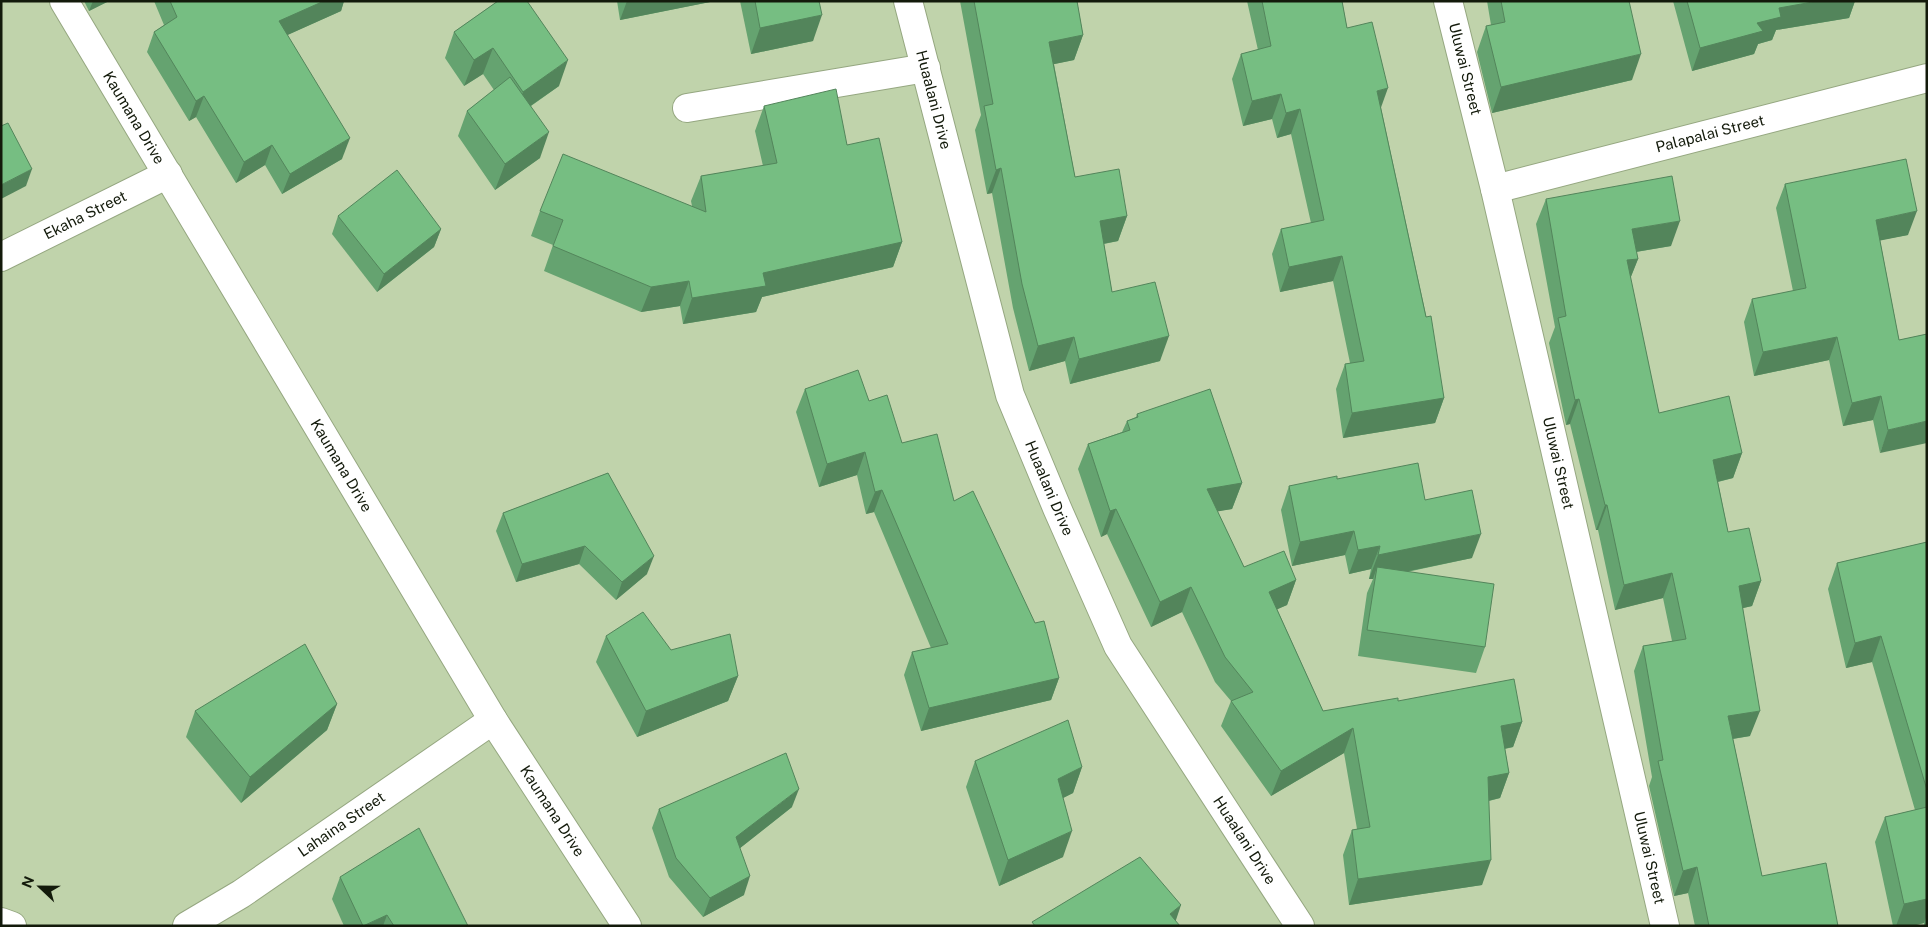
<svg xmlns="http://www.w3.org/2000/svg" width="1928" height="927" viewBox="0 0 1928 927" font-family="'Public Sans',sans-serif">
<style>
.lines{fill:none;stroke-linecap:round;stroke-linejoin:round}
.minor-casing{stroke:#95a780;stroke-width:30}
.minor{stroke:#fff;stroke-width:28}
.wall{fill:#65a370}
.shaded-wall{fill:#53855b}
.building{fill:#76be82;stroke:#53855b}
.labels{text-anchor:middle;stroke-width:4;stroke-linejoin:round;paint-order:stroke}
.street-label{font-size:15px;fill:#131a0b;stroke:#c0d3ab}
</style>
<rect width="100%" height="100%" fill="#c0d3ab"/>
<g class="lines">
<defs>
<g id="minor">
<path id="s1" d="M 64,1 L 493,720 L 627,926"/>
<path id="s2" d="M 908,1 L 1010,395 L 1057,508 L 1118,646 L 1300,926"/>
<path id="s3" d="M 1448,1 L 1495,189 L 1665,926"/>
<polyline points="687,108 926,68"/>
<path id="s4" d="M 1495,189 L 1927,78"/>
<path id="s5" d="M 1,257 L 168,174"/>
<polyline points="1,922 12,926"/>
<path id="s6" d="M 187,926 L 241,894 L 493,720"/>
</g>
</defs>
<use href="#minor" class="minor-casing"/>
<use href="#minor" class="minor"/>
</g>
<g class="wall">
<polygon points="84,1 109,1 89,11"/>
<polygon points="154,1 344,1 341,11 287,35 342,159 282,194 265,165 236,183 196,117 189,121 147,52 154,32 164,25"/>
<polygon points="498,1 559,86 531,106 540,158 495,190 458,136 467,111 494,90 483,74 464,86 445,58 454,32"/>
<polygon points="617,1 715,1 620,20"/>
<polygon points="740,1 819,1 813,41 751,54"/>
<polygon points="960,1 1077,1 1083,35 1074,60 1054,64 1075,177 1127,216 1118,241 1104,244 1112,292 1160,361 1070,384 1065,361 1029,371 1013,308 992,193 987,194 975,130 981,115"/>
<polygon points="1247,1 1342,1 1347,28 1381,108 1444,398 1435,423 1343,438 1336,389 1345,364 1350,363 1333,281 1280,292 1272,254 1281,229 1311,223 1291,134 1277,138 1272,119 1243,126 1232,79 1241,54 1258,50"/>
<polygon points="1487,1 1629,1 1632,80 1492,113 1477,52 1486,26 1491,25"/>
<polygon points="1673,1 1855,1 1849,18 1776,30 1772,40 1758,44 1754,54 1692,71"/>
<polygon points="764,106 847,145 902,242 893,267 762,297 756,312 683,324 680,306 641,312 544,271 553,245 531,236 540,211 692,206 691,201 701,176 763,166 755,131"/>
<polygon points="1785,184 1908,235 1880,240 1899,340 1927,334 1880,453 1873,420 1843,426 1829,360 1754,376 1744,322 1752,299 1793,291 1776,208"/>
<polygon points="1546,199 1671,246 1636,252 1638,259 1630,279 1659,413 1742,453 1733,478 1718,482 1728,532 1761,581 1752,606 1743,608 1750,736 1733,739 1762,876 1838,926 1695,926 1688,893 1674,896 1649,786 1652,777 1634,671 1643,646 1672,641 1663,598 1615,610 1598,530 1596,530 1570,424 1566,425 1549,343 1555,327 1536,224"/>
<polygon points="338,216 441,229 434,247 377,292 332,234"/>
<polygon points="805,389 869,401 902,443 954,501 1059,678 1051,700 921,731 904,675 912,652 931,648 874,512 866,514 857,475 819,487 796,412"/>
<polygon points="1137,414 1242,483 1232,509 1217,511 1244,567 1296,580 1287,605 1277,609 1323,711 1398,701 1522,722 1513,747 1505,749 1509,773 1500,798 1489,801 1482,885 1349,905 1343,855 1352,830 1357,829 1344,753 1271,796 1221,726 1231,701 1215,682 1182,612 1151,627 1107,534 1101,537 1078,469 1088,444 1122,432 1127,421 1136,417"/>
<polygon points="608,473 647,574 616,600 579,564 516,582 496,531 503,513"/>
<polygon points="1337,479 1425,500 1472,558 1407,572 1485,647 1476,673 1358,656 1367,593 1373,579 1369,579 1371,569 1349,574 1345,555 1292,566 1281,510 1289,486"/>
<polygon points="1927,542 1927,926 1924,926 1924,923 1912,926 1893,926 1875,842 1885,817 1915,810 1872,662 1846,668 1828,589 1837,563"/>
<polygon points="606,636 671,650 738,676 728,701 637,737 596,662"/>
<polygon points="337,704 327,730 241,803 186,737 195,711"/>
<polygon points="975,761 1082,767 1073,793 1063,798 1063,857 999,886 966,787"/>
<polygon points="792,807 740,848 744,895 703,917 669,877 652,828 659,809"/>
<polygon points="340,877 468,926 344,926 332,899"/>
</g>
<g class="shaded-wall">
<polygon points="93,1 109,1 89,11"/>
<polygon points="324,1 344,1 341,11 272,42 279,21"/>
<polygon points="627,1 715,1 620,20"/>
<polygon points="1818,1 1855,1 1849,18 1776,30 1772,40 1758,44 1754,54 1692,71 1700,48 1779,8"/>
<polygon points="822,15 813,41 751,54 760,28"/>
<polygon points="1083,35 1074,60 1040,67 1049,42"/>
<polygon points="493,48 483,74 464,86 474,60"/>
<polygon points="1641,54 1632,80 1492,113 1501,87"/>
<polygon points="568,60 559,86 513,118 523,92"/>
<polygon points="1388,88 1379,113 1377,91"/>
<polygon points="1281,94 1272,119 1243,126 1252,101"/>
<polygon points="204,96 196,117 189,121 196,101"/>
<polygon points="1300,109 1291,134 1277,138 1286,113"/>
<polygon points="549,132 540,158 495,190 505,164"/>
<polygon points="350,138 342,159 282,194 290,174"/>
<polygon points="272,145 265,165 236,183 244,162"/>
<polygon points="1001,168 992,193 987,194 996,170"/>
<polygon points="32,169 26,186 1,199 1,185"/>
<polygon points="1917,211 1908,235 1868,243 1876,220"/>
<polygon points="1127,216 1118,241 1091,246 1100,221"/>
<polygon points="1680,221 1671,246 1623,254 1632,229"/>
<polygon points="441,229 434,247 377,292 384,274"/>
<polygon points="902,242 893,267 762,297 756,312 683,324 692,298 763,273"/>
<polygon points="1342,256 1333,281 1280,292 1289,267"/>
<polygon points="1638,259 1628,284 1627,260"/>
<polygon points="689,281 680,306 641,312 651,287"/>
<polygon points="1169,336 1160,361 1070,384 1079,359"/>
<polygon points="1074,337 1065,361 1029,371 1038,346"/>
<polygon points="1837,337 1829,360 1754,376 1763,352"/>
<polygon points="1881,396 1873,420 1843,426 1852,403"/>
<polygon points="1444,398 1435,423 1343,438 1352,413"/>
<polygon points="1579,399 1570,424 1566,425 1575,400"/>
<polygon points="1927,421 1927,443 1880,453 1888,430"/>
<polygon points="865,452 857,475 819,487 827,464"/>
<polygon points="1742,453 1733,478 1704,485 1713,460"/>
<polygon points="1242,483 1232,509 1197,515 1207,489"/>
<polygon points="882,490 874,512 866,514 875,492"/>
<polygon points="1605,505 1607,505 1598,530 1596,530"/>
<polygon points="1116,509 1107,534 1101,537 1110,511"/>
<polygon points="1354,531 1345,555 1292,566 1300,542"/>
<polygon points="1481,534 1472,558 1375,578 1377,567 1373,579 1369,579 1378,555"/>
<polygon points="585,546 579,564 516,582 522,564"/>
<polygon points="1380,546 1371,569 1349,574 1358,550"/>
<polygon points="654,556 647,574 616,600 622,582"/>
<polygon points="1672,573 1663,598 1615,610 1624,585"/>
<polygon points="1296,580 1287,605 1260,617 1269,592"/>
<polygon points="1761,581 1752,606 1730,611 1739,586"/>
<polygon points="1191,587 1182,612 1151,627 1160,602"/>
<polygon points="1881,636 1872,662 1846,668 1855,643"/>
<polygon points="738,676 728,701 637,737 646,711"/>
<polygon points="1059,678 1051,700 921,731 929,708"/>
<polygon points="337,704 327,730 241,803 250,777"/>
<polygon points="1760,711 1750,736 1719,741 1728,716"/>
<polygon points="1522,722 1513,747 1492,751 1501,726"/>
<polygon points="1353,728 1344,753 1271,796 1281,771"/>
<polygon points="1082,767 1073,793 1049,805 1058,779"/>
<polygon points="1509,773 1500,798 1479,803 1488,777"/>
<polygon points="799,789 792,807 730,856 736,837"/>
<polygon points="1072,831 1063,857 999,886 1008,860"/>
<polygon points="1491,860 1482,885 1349,905 1358,879"/>
<polygon points="1697,867 1688,893 1674,896 1683,871"/>
<polygon points="750,876 744,895 703,917 710,898"/>
<polygon points="1927,899 1927,915 1924,923 1912,926 1896,926 1904,904"/>
<polygon points="1181,905 1174,926 1170,914"/>
<polygon points="387,915 383,926 364,926"/>
</g>
<g class="building">
<polygon points="170,1 324,1 279,21 350,138 290,174 272,145 244,162 204,96 196,101 154,32 177,17"/>
<polygon points="498,1 527,1 568,60 523,92 493,48 474,60 454,32"/>
<polygon points="755,1 819,1 822,15 760,28"/>
<polygon points="974,1 1077,1 1083,35 1049,42 1075,177 1119,169 1127,216 1100,221 1112,292 1155,282 1169,336 1079,359 1074,337 1038,346 1022,284 1001,168 996,170 984,106 993,104"/>
<polygon points="1262,1 1342,1 1347,28 1372,22 1388,88 1377,91 1426,317 1431,316 1444,398 1352,413 1345,364 1364,361 1342,256 1289,267 1281,229 1324,220 1300,109 1286,113 1281,94 1252,101 1241,54 1271,46"/>
<polygon points="1501,1 1629,1 1641,54 1501,87 1486,26 1505,22"/>
<polygon points="1687,1 1818,1 1779,8 1781,17 1757,23 1763,31 1700,48"/>
<polygon points="510,77 549,132 505,164 467,111"/>
<polygon points="836,89 847,145 879,138 902,242 763,273 766,286 692,298 689,281 651,287 553,246 563,220 540,211 563,154 706,212 701,176 777,163 764,106"/>
<polygon points="8,123 32,169 1,185 1,126"/>
<polygon points="1906,159 1917,211 1876,220 1899,340 1927,334 1927,421 1888,430 1881,396 1852,403 1837,337 1763,352 1752,299 1806,288 1785,184"/>
<polygon points="397,170 441,229 384,274 338,216"/>
<polygon points="1672,176 1680,221 1632,229 1638,259 1627,260 1659,413 1729,396 1742,453 1713,460 1728,532 1749,528 1761,581 1739,586 1760,711 1728,716 1762,876 1826,863 1838,926 1709,926 1697,867 1683,871 1658,761 1663,760 1643,646 1686,639 1672,573 1624,585 1607,505 1605,505 1579,399 1575,400 1558,318 1566,316 1546,199"/>
<polygon points="858,370 869,401 887,395 902,443 937,434 954,501 973,491 1035,623 1044,621 1059,678 929,708 912,652 948,644 882,490 875,492 865,452 827,464 805,389"/>
<polygon points="1210,389 1242,483 1207,489 1244,567 1284,551 1296,580 1269,592 1323,711 1398,698 1398,701 1514,679 1522,722 1501,726 1509,773 1488,777 1491,860 1358,879 1352,830 1370,827 1353,728 1281,771 1231,701 1253,692 1225,657 1191,587 1160,602 1116,509 1110,511 1088,444 1130,430 1127,421 1138,417 1137,414"/>
<polygon points="1418,463 1425,500 1472,490 1481,534 1378,555 1380,546 1358,550 1354,531 1300,542 1289,486 1337,476 1337,479"/>
<polygon points="608,473 654,556 622,582 585,546 522,564 503,513"/>
<polygon points="1927,542 1927,790 1881,636 1855,643 1837,563"/>
<polygon points="1377,567 1494,584 1485,647 1367,630"/>
<polygon points="643,612 671,650 730,634 738,676 646,711 606,636"/>
<polygon points="305,644 337,704 250,777 195,711"/>
<polygon points="1068,720 1082,767 1058,779 1072,831 1008,860 975,761"/>
<polygon points="786,753 799,789 736,837 750,876 710,898 676,858 659,809"/>
<polygon points="1927,807 1927,899 1904,904 1885,817"/>
<polygon points="419,828 468,926 394,926 387,915 363,926 340,877"/>
<polygon points="1140,857 1181,905 1170,914 1180,926 1035,926 1032,922"/>
</g>
<g class="labels">
<g class="street-label">
<text dy="5" stroke="none"><textPath href="#s3" startOffset="70">Uluwai Street</textPath></text>
<text dy="5" stroke="none"><textPath href="#s2" startOffset="102">Huaalani Drive</textPath></text>
<text dy="5" stroke="none"><textPath href="#s1" startOffset="136">Kaumana Drive</textPath></text>
<text dy="5" stroke="none"><textPath href="#s4" startOffset="222">Palapalai Street</textPath></text>
<text dy="5" stroke="none"><textPath href="#s5" startOffset="94">Ekaha Street</textPath></text>
<text dy="5" stroke="none"><textPath href="#s3" startOffset="475">Uluwai Street</textPath></text>
<text dy="5" stroke="none"><textPath href="#s1" startOffset="541">Kaumana Drive</textPath></text>
<text dy="5" stroke="none"><textPath href="#s2" startOffset="508">Huaalani Drive</textPath></text>
<text dy="5" stroke="none"><textPath href="#s1" startOffset="946">Kaumana Drive</textPath></text>
<text dy="5" stroke="none"><textPath href="#s6" startOffset="185">Lahaina Street</textPath></text>
<text dy="5" stroke="none"><textPath href="#s2" startOffset="912">Huaalani Drive</textPath></text>
<text dy="5" stroke="none"><textPath href="#s3" startOffset="880">Uluwai Street</textPath></text>
</g>
</g>
<rect width="1928" height="927" fill="none" stroke="#131a0b" stroke-width="5"/>
<g transform="translate(40 887) rotate(292)" stroke="#c0d3ab" stroke-width="4" paint-order="stroke">
<path d="M0-4L9 19L0 12L-9 19Z" fill="#131a0b"/>
<text y="-8" font-size="14" font-weight="bold" text-anchor="middle" fill="#131a0b">N</text>
</g>
</svg>
